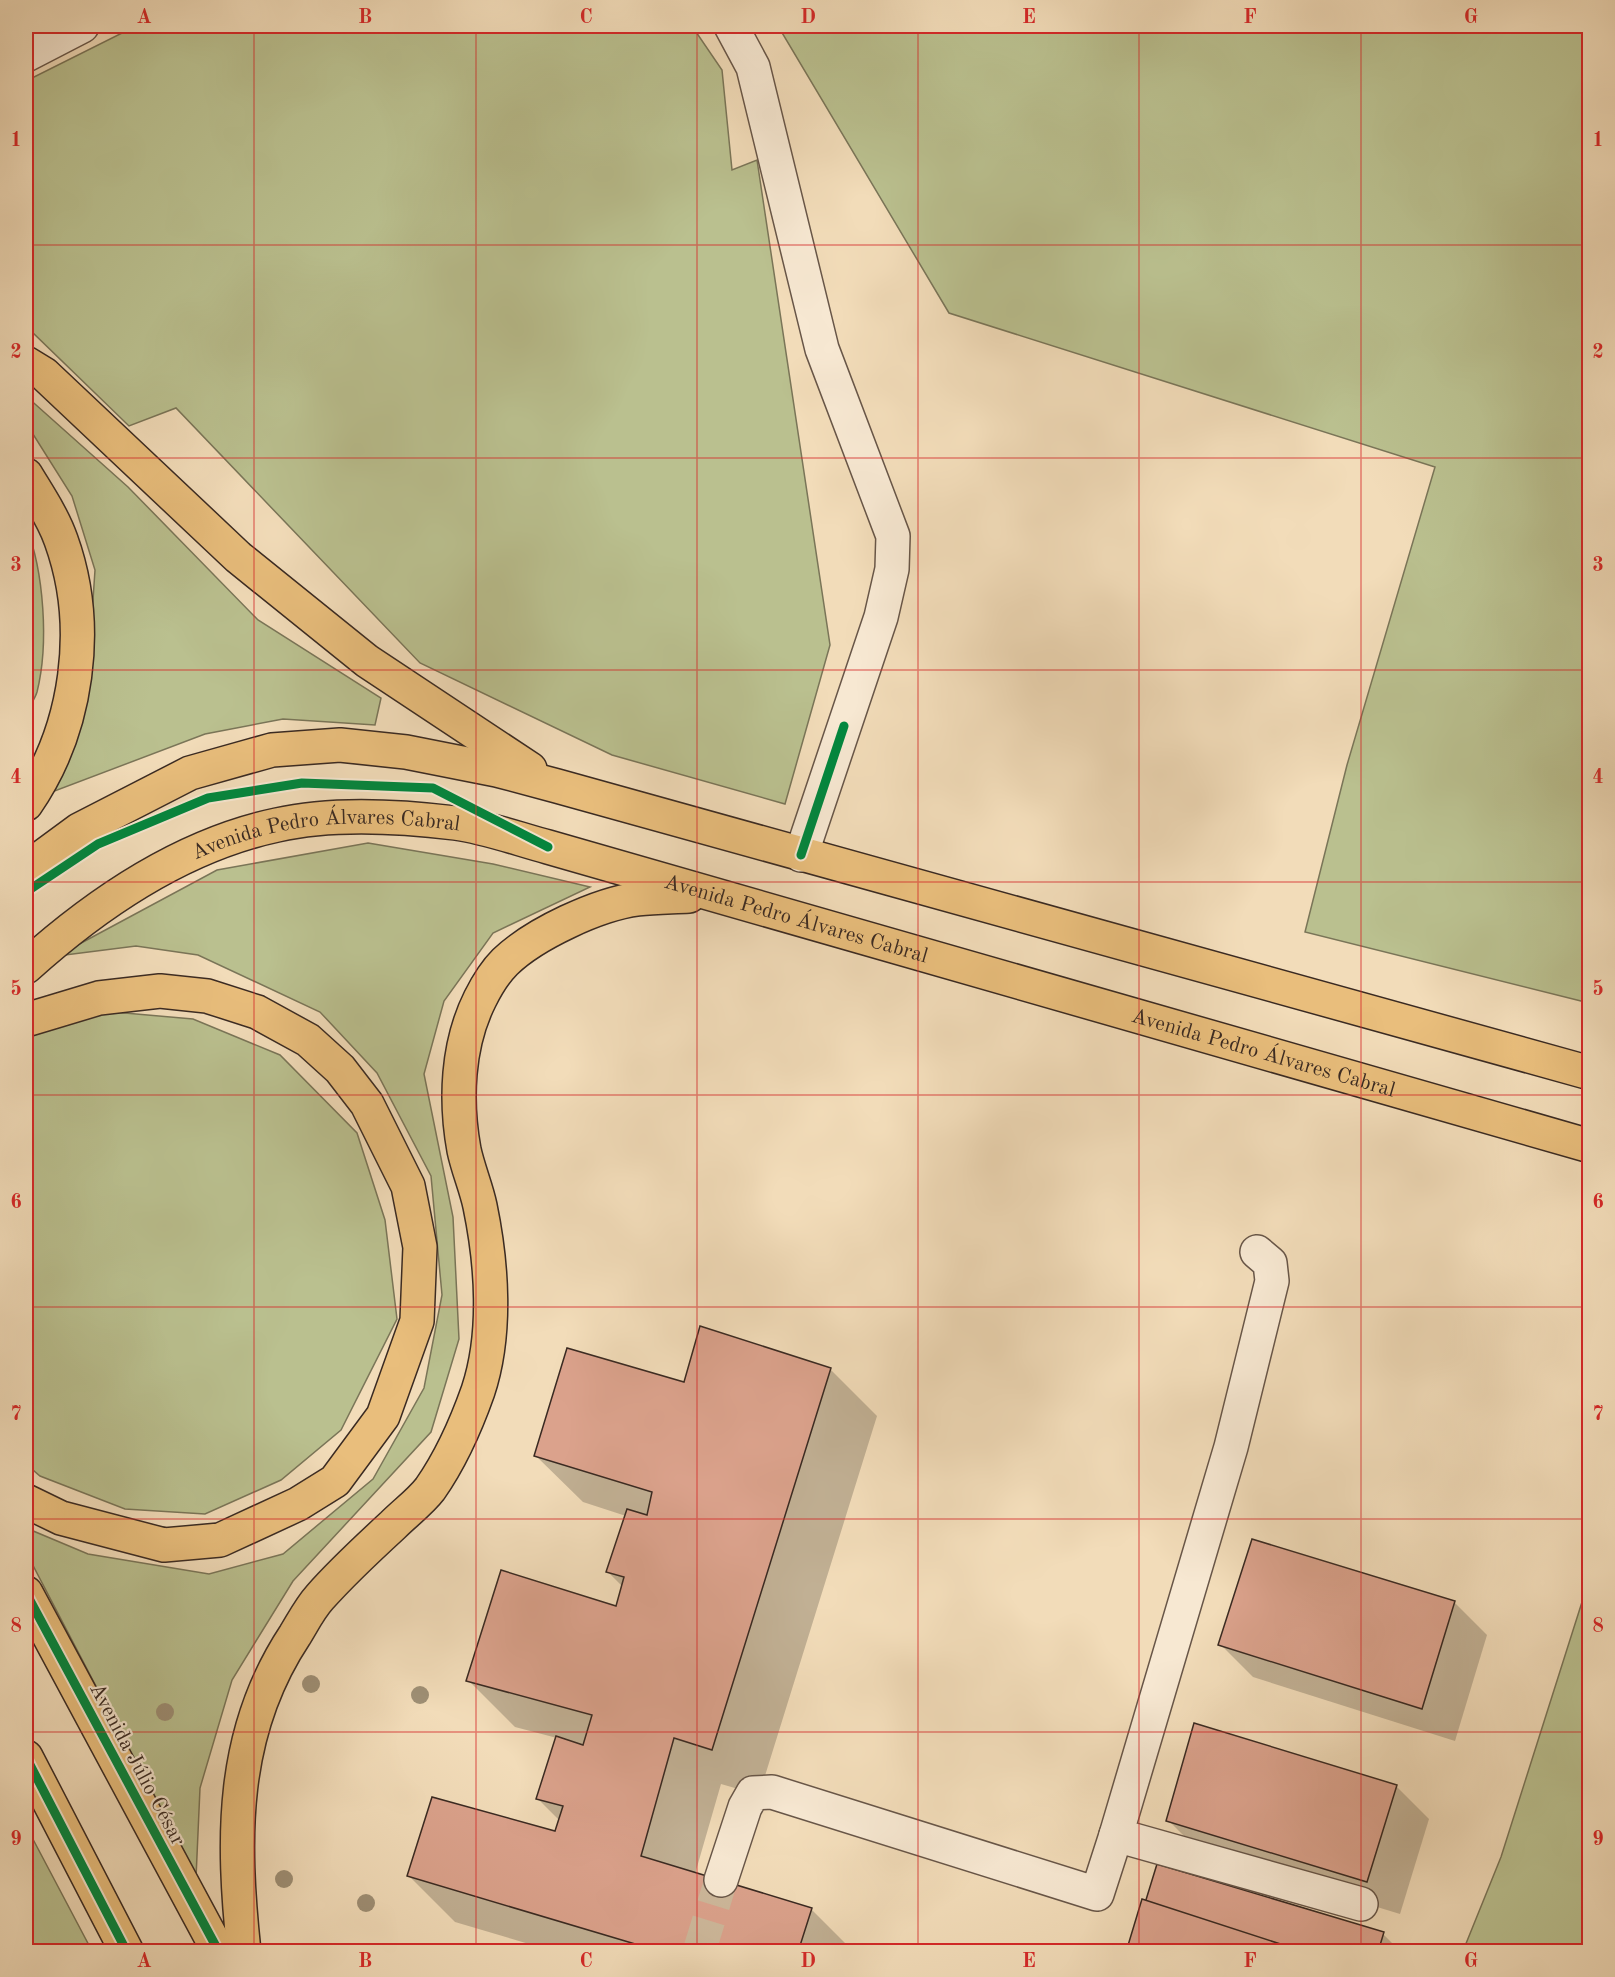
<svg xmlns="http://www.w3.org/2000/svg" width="1615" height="1977" viewBox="0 0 1615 1977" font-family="'Old Standard TT',serif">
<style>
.green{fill:#bac08f;stroke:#7a7558;stroke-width:1.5}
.shadow{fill:#0003}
.building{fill:#dba28c;stroke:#3a2a22;stroke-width:1.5}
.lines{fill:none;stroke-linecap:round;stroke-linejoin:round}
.minor-tunnel{stroke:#cdb89b;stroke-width:33;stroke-dasharray:33 16;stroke-linecap:butt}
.minor-casing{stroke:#685648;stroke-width:36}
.major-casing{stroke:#3a2a22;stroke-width:36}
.minor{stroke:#f7e8d2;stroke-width:33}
.major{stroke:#e9be7c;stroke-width:33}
.cycleway-casing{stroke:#f7e8d2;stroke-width:13}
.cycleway{stroke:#00873e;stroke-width:9}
.tree{fill:#9e8f75}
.grid{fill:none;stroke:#d62828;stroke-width:1.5;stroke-opacity:0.55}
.labels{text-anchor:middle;stroke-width:4.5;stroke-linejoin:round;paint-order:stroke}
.street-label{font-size:21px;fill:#3a2a22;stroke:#f7e8d2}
.neatline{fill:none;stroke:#d62828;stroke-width:2}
.grid-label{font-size:20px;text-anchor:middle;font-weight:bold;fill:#d62828}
</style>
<rect width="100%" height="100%" fill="#f2dcb9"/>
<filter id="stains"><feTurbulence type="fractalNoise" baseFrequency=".00333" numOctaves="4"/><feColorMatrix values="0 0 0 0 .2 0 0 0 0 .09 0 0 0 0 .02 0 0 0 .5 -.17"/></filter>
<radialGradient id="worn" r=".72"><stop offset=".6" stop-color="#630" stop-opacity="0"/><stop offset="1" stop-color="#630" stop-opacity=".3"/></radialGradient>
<g class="green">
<polygon points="136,26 692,26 722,70 732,170 757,160 830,645 785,804 612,755 420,663 176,408 129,426 33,333 26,330 26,81"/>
<polygon points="778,26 1589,26 1589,1003 1305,932 1347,765 1435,467 949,313"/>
<polygon points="26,396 128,487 258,620 381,698 375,725 283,719 205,734 52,792 86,704 95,570 72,496 26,423"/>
<path d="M 26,526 C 44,572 49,644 37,692 C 35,699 29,707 26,713 Z"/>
<polygon points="368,843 493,864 590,887 493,933 444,1001 424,1074 453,1217 459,1339 431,1432 293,1581 232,1680 200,1788 196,1878 26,1552 26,1528 88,1554 209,1574 283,1554 373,1479 424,1388 442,1295 431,1176 377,1073 320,1012 198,955 136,946 57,956 217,870"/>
<polygon points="102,1011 193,1019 280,1055 357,1133 385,1220 397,1319 341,1430 281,1480 205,1514 125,1509 40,1476 26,1464 26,1036"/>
<polygon points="1589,1580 1589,1951 1463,1951 1501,1857"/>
<polygon points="26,1826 92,1951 26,1951"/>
</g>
<g class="shadow">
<polygon points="26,26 64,26 26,45"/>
<polygon points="830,1369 877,1416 759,1795 721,1784 695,1874 811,1909 854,1952 556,1952 455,1922 408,1875 556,1833 560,1821 538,1799 557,1738 515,1727 468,1680 617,1608 623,1587 608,1572 626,1516 583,1502 536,1456 685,1384"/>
<polygon points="1454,1602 1487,1635 1455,1741 1253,1677 1220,1644"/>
<polygon points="1396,1786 1429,1819 1400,1914 1201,1853 1168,1820"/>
<polygon points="1383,1934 1401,1952 1127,1952"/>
</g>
<g class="building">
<polygon points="700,1326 831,1368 712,1750 674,1738 641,1856 812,1908 798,1952 662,1952 407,1876 432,1797 555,1831 563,1806 536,1799 556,1736 583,1745 592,1715 466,1681 501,1570 616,1606 624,1577 606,1572 627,1509 647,1515 652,1492 534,1456 567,1348 684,1382"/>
<polygon points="1252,1539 1455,1601 1422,1709 1218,1645"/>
<polygon points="1194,1723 1397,1785 1367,1882 1166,1821"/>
<polygon points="1157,1864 1384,1932 1378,1952 1130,1952"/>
<polygon points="1142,1899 1305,1952 1126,1952"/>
</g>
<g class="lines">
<polyline class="minor-tunnel" points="699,1952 721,1880"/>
<defs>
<g id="minor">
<polyline points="731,26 753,67 822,349 893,536 892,569 881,617 801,855"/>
<polyline points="26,55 82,26"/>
<polyline points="1257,1252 1270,1263 1272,1281 1231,1447 1116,1835 1361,1904"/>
<polyline points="721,1880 745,1807 753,1793 772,1792 1097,1894 1116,1835"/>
</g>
<g id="major">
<polyline points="26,363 44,374 238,557 367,661 530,769"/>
<path d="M 26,475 C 38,495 53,517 61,540 C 92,626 78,729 26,804"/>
<polyline points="26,869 79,830 190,773 272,750 340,745 406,752 497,770 557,786 1590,1073"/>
<path id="s1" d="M 26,967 C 97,903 183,845 277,825 C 333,812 398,816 455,823 C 486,827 518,839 548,847 L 1590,1146"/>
<polyline points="26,1020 99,998 160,991 207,996 257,1012 308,1040 340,1069 367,1104 408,1186 420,1247 417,1321 383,1416 335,1481 298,1504 220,1540 164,1545 61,1518 26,1501"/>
<polyline points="26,1593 219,1952"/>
<polyline points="26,1757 127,1952"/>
<path d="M 244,1952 C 232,1839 230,1733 295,1635 C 303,1622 310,1608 320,1597 C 342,1572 368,1548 393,1525 C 405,1513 420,1502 430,1489 C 451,1459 466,1425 478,1391 C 497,1334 492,1264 480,1206 C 476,1187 468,1169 464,1150 C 455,1101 457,1045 480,999 C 486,987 496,971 505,962 C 534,934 598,904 638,899 C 655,897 672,897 689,896"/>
</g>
</defs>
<use href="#minor" class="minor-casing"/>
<use href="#major" class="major-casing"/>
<use href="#minor" class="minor"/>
<use href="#major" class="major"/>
<defs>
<g id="cycleway">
<polyline points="801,855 844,726"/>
<polyline points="26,892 98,844 208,798 302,783 433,788 548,847"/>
<polyline points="26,1593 219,1952"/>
<polyline points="26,1757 127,1952"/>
</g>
</defs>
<use href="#cycleway" class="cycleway-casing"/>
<use href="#cycleway" class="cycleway"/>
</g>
<g class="tree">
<circle cx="311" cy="1684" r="9"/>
<circle cx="420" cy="1695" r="9"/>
<circle cx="165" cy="1712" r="9"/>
<circle cx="284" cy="1879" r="9"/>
<circle cx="366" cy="1903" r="9"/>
</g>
<path class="grid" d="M 254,26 L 254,1952M 476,26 L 476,1952M 697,26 L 697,1952M 918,26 L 918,1952M 1139,26 L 1139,1952M 1361,26 L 1361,1952M 26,245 L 1590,245M 26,458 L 1590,458M 26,670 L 1590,670M 26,882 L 1590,882M 26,1095 L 1590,1095M 26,1307 L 1590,1307M 26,1519 L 1590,1519M 26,1732 L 1590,1732"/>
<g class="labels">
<g class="street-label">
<text dy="7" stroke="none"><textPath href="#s1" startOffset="339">Avenida Pedro Álvares Cabral</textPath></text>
<text dy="7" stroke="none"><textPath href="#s1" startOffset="825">Avenida Pedro Álvares Cabral</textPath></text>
<text dy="7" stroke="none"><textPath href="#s1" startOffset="1311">Avenida Pedro Álvares Cabral</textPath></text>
<text transform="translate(138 1764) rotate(62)" y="7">Avenida Júlio César</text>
</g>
</g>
<rect width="1615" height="1977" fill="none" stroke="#f2dcb9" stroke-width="66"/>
<rect x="33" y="33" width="1549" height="1911" class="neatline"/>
<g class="grid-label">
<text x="144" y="23">A</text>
<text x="365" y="23">B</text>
<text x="586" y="23">C</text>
<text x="808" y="23">D</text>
<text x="1029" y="23">E</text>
<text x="1250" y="23">F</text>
<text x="1471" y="23">G</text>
<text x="16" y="146">1</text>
<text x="1598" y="146">1</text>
<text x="16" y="358">2</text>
<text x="1598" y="358">2</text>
<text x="16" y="571">3</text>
<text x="1598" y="571">3</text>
<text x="16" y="783">4</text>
<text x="1598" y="783">4</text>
<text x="16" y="995">5</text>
<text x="1598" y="995">5</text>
<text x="16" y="1208">6</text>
<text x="1598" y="1208">6</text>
<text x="16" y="1420">7</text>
<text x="1598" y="1420">7</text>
<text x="16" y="1632">8</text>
<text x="1598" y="1632">8</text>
<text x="16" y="1845">9</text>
<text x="1598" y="1845">9</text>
<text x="144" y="1967">A</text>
<text x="365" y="1967">B</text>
<text x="586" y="1967">C</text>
<text x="808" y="1967">D</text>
<text x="1029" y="1967">E</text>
<text x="1250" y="1967">F</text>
<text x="1471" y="1967">G</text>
</g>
<rect width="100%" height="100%" filter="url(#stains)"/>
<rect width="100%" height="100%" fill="url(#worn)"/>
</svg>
